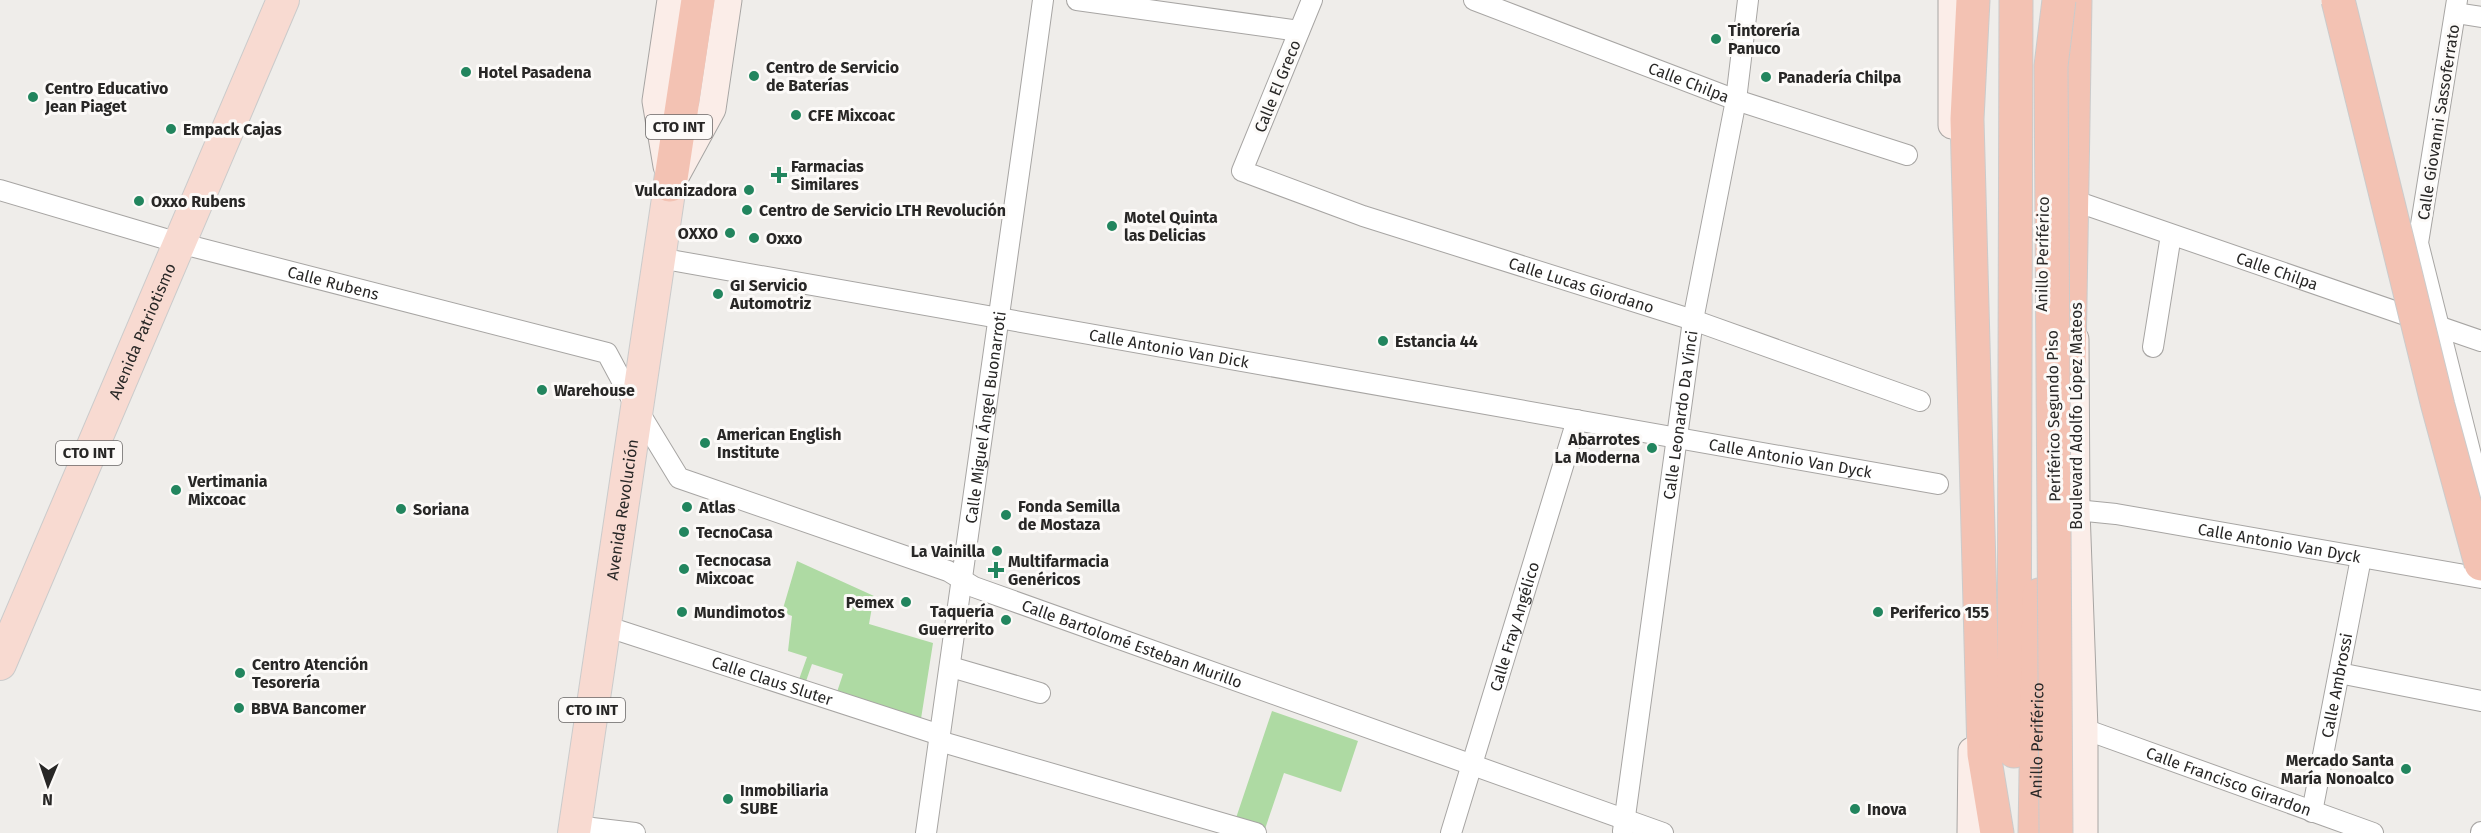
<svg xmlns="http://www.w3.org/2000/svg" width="2481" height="833" viewBox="0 0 2481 833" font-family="'Fira Sans',sans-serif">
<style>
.green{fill:#aedaa3}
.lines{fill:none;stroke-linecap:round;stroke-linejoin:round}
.street-casing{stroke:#a7a5a3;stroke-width:22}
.secondary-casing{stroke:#a7a5a3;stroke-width:29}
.primary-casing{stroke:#cbcbcb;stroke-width:34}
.highway-casing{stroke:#cbcbcb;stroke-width:35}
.street{stroke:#fff;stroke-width:20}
.secondary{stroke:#fbede8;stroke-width:27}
.primary{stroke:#f8dad1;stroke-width:32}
.highway{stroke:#f3c2b3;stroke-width:33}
.highway-bridge-casing{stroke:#cbcbcb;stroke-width:35;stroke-linecap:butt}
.highway-bridge{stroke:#f3c2b3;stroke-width:33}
.poi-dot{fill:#22855e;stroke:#fcfaf8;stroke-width:2}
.labels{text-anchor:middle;stroke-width:6;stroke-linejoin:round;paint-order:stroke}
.shield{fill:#fcfaf8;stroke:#686665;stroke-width:1.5}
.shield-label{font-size:15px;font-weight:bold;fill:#282726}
.poi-label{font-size:16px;font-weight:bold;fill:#282726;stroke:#fcfaf8;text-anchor:start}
.street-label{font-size:16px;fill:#282726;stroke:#fcfaf8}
</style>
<rect width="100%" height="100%" fill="#efedea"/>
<g class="green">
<polygon points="797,561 874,596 869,624 933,643 920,725 835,698 843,674 812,664 804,687 797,685 807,657 788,651 792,616 782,612"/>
<polygon points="1272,711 1358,741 1341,792 1284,773 1265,829 1236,818"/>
</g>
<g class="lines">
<defs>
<g id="street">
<polyline points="1077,0 1299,31"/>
<path id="s1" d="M 1312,0 L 1242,171 L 1363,216 L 1693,320 L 1920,401"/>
<path id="s2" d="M 1474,0 L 1736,100 L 1907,155"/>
<polyline points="2457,0 2418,243 2481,495"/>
<polyline points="2456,13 2481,17"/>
<path id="s3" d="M 0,190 L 179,243 L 607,353 L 637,409 L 679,478 L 948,571 L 974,587 L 1663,833"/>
<path id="s4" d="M 2075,201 L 2481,341"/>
<path id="s5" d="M 659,258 L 1938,484"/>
<polyline points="2153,347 2171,235"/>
<path id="s6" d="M 2076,510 L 2116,514 L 2481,578"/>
<path id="s7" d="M 605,626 L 940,735"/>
<polyline points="951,667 1040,693"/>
<polyline points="2339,673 2481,701"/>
<path id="s8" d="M 2084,729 L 2373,833"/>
<polyline points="939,741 1256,833"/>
<path id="s9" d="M 2312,812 L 2361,558"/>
<polyline points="575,826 635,833"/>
<path id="s10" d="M 1623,831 L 1693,320 L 1736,100 L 1748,0"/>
<path id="s11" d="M 926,833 C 966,556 1005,278 1043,0"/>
<path id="s12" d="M 1451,833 L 1577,420"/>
<polyline points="2481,833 2481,832"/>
</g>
<g id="secondary">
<polyline points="1952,125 1952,0"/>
<polyline points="667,166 656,101 671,0"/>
<polyline points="676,175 712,109 728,0"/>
<polyline points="2075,339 2076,510 2084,729 2084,833"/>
<polyline points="1971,833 1972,751"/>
</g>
<g id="primary">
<path id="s13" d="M 0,664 L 283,0"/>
<path id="s14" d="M 574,833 L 670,185"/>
</g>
<g id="highway">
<polyline points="1973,0 1967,119 1984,754 1997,833"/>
<polyline points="670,185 698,0"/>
<polyline points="2069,361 2075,0"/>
<polyline points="2014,751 2016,0"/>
<path id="s15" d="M 2035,833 L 2039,595"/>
</g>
</defs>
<use href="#street" class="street-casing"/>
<use href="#secondary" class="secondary-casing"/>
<use href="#primary" class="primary-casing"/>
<use href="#highway" class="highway-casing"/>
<use href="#street" class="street"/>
<use href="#secondary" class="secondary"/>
<use href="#primary" class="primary"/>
<use href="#highway" class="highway"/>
<defs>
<g id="highway-bridge">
<polyline points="2338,0 2438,406 2481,564"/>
<polyline points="2056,833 2051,66 2059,0"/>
</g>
</defs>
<use href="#highway-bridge" class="highway-bridge-casing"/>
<use href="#highway-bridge" class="highway-bridge"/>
</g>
<g class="poi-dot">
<circle cx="1716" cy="39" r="6"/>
<circle cx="466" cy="72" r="6"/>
<circle cx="754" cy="76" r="6"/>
<circle cx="1766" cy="77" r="6"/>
<circle cx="33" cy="97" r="6"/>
<circle cx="796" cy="115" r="6"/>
<circle cx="171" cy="129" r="6"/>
<path d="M776 166h6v6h6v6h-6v6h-6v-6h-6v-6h6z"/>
<circle cx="749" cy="190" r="6"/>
<circle cx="139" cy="201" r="6"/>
<circle cx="747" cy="210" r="6"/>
<circle cx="1112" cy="226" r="6"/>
<circle cx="730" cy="233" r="6"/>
<circle cx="754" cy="238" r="6"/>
<circle cx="718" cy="294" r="6"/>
<circle cx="1383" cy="341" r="6"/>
<circle cx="542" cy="390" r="6"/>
<circle cx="705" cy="443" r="6"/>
<circle cx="1652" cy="448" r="6"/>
<circle cx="176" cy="490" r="6"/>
<circle cx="687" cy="507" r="6"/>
<circle cx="401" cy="509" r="6"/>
<circle cx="1006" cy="515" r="6"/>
<circle cx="684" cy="532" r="6"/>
<circle cx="997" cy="551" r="6"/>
<circle cx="684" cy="569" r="6"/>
<path d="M993 561h6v6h6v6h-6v6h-6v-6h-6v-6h6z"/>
<circle cx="906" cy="602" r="6"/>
<circle cx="682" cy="612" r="6"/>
<circle cx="1878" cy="612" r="6"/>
<circle cx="1006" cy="620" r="6"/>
<circle cx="240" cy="673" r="6"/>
<circle cx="239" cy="708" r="6"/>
<circle cx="2406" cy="769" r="6"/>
<circle cx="728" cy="799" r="6"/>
<circle cx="1855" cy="809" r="6"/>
</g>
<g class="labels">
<g class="shield">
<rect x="646" y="115" width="66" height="24" rx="4.5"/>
<rect x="56" y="441" width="66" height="24" rx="4.5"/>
<rect x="559" y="698" width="66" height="24" rx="4.5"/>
</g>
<g class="shield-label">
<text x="679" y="132">CTO INT</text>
<text x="89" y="458">CTO INT</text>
<text x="592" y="715">CTO INT</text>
</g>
<g class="poi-label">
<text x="1728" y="36">Tintorería<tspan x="1728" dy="18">Panuco</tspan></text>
<text x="766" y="73">Centro de Servicio<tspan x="766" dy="18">de Baterías</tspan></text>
<text x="478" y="78">Hotel Pasadena</text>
<text x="1778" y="83">Panadería Chilpa</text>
<text x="45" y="94">Centro Educativo<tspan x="45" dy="18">Jean Piaget</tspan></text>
<text x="808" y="121">CFE Mixcoac</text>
<text x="183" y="135">Empack Cajas</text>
<text x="791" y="172">Farmacias<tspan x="791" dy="18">Similares</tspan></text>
<text x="737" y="196" text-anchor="end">Vulcanizadora</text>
<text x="151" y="207">Oxxo Rubens</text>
<text x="759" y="216">Centro de Servicio LTH Revolución</text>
<text x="1124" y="223">Motel Quinta<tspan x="1124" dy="18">las Delicias</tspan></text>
<text x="718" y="239" text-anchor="end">OXXO</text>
<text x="766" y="244">Oxxo</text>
<text x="730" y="291">GI Servicio<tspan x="730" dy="18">Automotriz</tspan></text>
<text x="1395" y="347">Estancia 44</text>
<text x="554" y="396">Warehouse</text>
<text x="717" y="440">American English<tspan x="717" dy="18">Institute</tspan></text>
<text x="1640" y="445" text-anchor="end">Abarrotes<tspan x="1640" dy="18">La Moderna</tspan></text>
<text x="188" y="487">Vertimania<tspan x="188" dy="18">Mixcoac</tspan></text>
<text x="1018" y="512">Fonda Semilla<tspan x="1018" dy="18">de Mostaza</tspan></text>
<text x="699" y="513">Atlas</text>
<text x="413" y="515">Soriana</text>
<text x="696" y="538">TecnoCasa</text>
<text x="985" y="557" text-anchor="end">La Vainilla</text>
<text x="696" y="566">Tecnocasa<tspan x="696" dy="18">Mixcoac</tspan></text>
<text x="1008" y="567">Multifarmacia<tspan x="1008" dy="18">Genéricos</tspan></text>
<text x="894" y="608" text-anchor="end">Pemex</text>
<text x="994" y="617" text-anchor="end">Taquería<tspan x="994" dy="18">Guerrerito</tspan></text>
<text x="694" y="618">Mundimotos</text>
<text x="1890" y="618">Periferico 155</text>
<text x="252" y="670">Centro Atención<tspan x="252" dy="18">Tesorería</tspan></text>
<text x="251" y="714">BBVA Bancomer</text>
<text x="2394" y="766" text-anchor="end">Mercado Santa<tspan x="2394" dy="18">María Nonoalco</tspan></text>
<text x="740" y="796">Inmobiliaria<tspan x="740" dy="18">SUBE</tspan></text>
<text x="1867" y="815">Inova</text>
</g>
<g class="street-label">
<text dy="6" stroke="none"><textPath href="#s2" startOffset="230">Calle Chilpa</textPath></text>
<text transform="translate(1277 86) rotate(-68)" y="6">Calle El Greco</text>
<text transform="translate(2438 122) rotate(-81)" y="6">Calle Giovanni Sassoferrato</text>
<text transform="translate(2042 254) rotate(-89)" y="6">Anillo Periférico</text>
<text dy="6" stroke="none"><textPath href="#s4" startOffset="214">Calle Chilpa</textPath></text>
<text dy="6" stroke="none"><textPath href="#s3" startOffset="346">Calle Rubens</textPath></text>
<text dy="6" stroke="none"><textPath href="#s1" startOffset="543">Calle Lucas Giordano</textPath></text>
<text dy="6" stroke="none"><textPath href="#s13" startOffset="362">Avenida Patriotismo</textPath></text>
<text dy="6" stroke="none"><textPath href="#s5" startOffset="518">Calle Antonio Van Dick</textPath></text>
<text dy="6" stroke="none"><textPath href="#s10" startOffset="420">Calle Leonardo Da Vinci</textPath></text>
<text transform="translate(2053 416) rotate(-91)" y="6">Periférico Segundo Piso</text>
<text transform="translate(2076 416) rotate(-90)" y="6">Boulevard Adolfo López Mateos</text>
<text dy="6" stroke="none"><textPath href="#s11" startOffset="420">Calle Miguel Ángel Buonarroti</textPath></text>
<text dy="6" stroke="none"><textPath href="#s5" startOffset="1149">Calle Antonio Van Dyck</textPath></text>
<text dy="6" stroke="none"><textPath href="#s14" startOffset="327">Avenida Revolución</textPath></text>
<text dy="6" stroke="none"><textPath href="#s6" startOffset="206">Calle Antonio Van Dyck</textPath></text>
<text dy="6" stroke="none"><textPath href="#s12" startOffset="216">Calle Fray Angélico</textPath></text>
<text dy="6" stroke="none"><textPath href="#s3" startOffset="1256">Calle Bartolomé Esteban Murillo</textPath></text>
<text dy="6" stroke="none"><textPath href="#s7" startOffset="176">Calle Claus Sluter</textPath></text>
<text dy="6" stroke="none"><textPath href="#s9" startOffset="129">Calle Ambrossi</textPath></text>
<text dy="6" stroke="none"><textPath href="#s15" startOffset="93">Anillo Periférico</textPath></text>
<text dy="6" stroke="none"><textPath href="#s8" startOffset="154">Calle Francisco Girardon</textPath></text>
</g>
</g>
<g transform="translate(48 785) rotate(182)" stroke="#fcfaf8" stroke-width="4.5" paint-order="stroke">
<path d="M0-4.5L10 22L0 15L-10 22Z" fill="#282726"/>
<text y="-9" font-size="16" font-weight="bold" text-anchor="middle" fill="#282726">N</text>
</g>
</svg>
